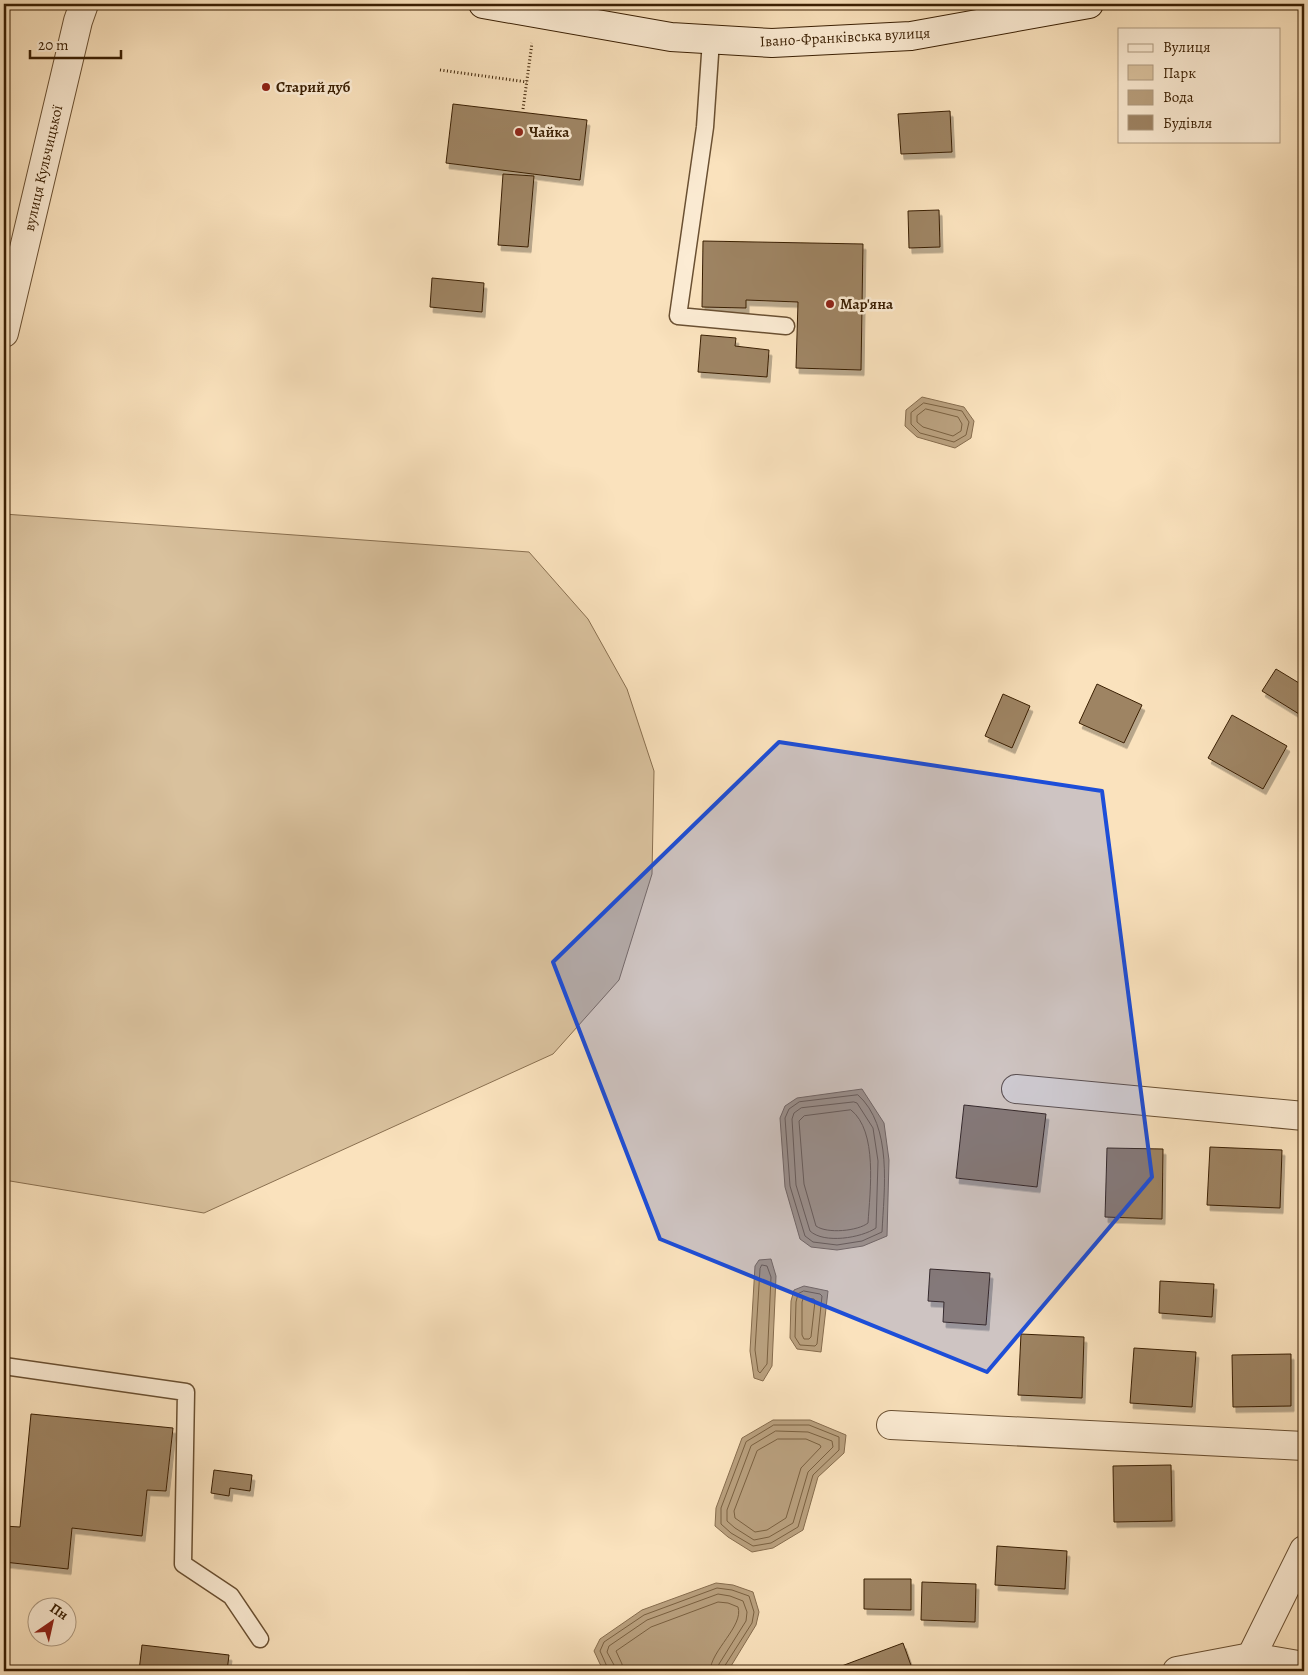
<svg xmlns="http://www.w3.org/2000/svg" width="1308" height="1675" viewBox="0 0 1308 1675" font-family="Alegreya,serif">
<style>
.green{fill:#d9c19d;stroke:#8a7050}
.water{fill:#b9a07e;stroke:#866c4d}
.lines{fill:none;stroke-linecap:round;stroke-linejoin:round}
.shore{stroke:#7a6040;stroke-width:1}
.building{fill:#9e8464;stroke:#3a1f03;filter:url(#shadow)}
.lane-casing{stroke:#6a5032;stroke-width:19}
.street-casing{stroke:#6a5032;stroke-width:30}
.secondary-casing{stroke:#3a1f03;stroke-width:30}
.path{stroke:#3a1f03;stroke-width:3;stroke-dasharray:1 2.5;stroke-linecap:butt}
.lane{stroke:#fcecd4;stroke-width:16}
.street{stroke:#fcecd4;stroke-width:28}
.secondary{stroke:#fcecd4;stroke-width:28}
.marked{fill:#1d4ed8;fill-opacity:0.2;stroke:#1d4ed8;stroke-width:4;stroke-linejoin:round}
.poi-dot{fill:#8f2418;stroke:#fcecd4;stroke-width:2}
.labels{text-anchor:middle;stroke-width:5;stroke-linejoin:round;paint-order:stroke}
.street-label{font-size:15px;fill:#3a1f03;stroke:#fcecd4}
.poi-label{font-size:15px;font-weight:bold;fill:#3a1f03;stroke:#fcecd4;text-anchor:start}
</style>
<defs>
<filter id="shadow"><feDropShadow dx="3" dy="5.5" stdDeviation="0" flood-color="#0004"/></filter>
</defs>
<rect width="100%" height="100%" fill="#fae2bd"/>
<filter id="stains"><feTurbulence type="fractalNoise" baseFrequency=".004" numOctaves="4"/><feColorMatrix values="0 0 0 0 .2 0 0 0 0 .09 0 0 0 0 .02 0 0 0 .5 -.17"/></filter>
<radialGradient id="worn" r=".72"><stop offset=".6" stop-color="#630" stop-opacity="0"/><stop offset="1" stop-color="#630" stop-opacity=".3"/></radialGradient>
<polygon class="green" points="4,514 529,552 588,619 627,689 654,771 652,874 619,980 553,1054 204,1213 4,1180"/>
<g class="water">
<polygon points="922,397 964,407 974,421 971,438 955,448 917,437 905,426 906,410"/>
<polygon points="862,1089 884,1123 889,1160 887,1236 863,1246 837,1250 811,1247 800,1239 785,1187 780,1118 785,1106 797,1098"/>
<polygon points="771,1259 776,1276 772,1366 763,1381 754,1378 750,1351 755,1266 759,1260"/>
<polygon points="804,1286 828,1291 821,1352 797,1349 790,1338 791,1301 794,1290"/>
<polygon points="773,1420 810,1420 846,1435 844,1453 818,1477 803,1530 773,1548 752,1552 728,1537 715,1526 716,1508 742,1438"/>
<polygon points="716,1583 733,1585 753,1592 759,1612 756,1625 728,1671 605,1671 600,1664 594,1651 600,1639 642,1610"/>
</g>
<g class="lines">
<g class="shore">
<polygon points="924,403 962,411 969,422 966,435 954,442 920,433 911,424 911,413"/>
<polygon points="926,409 958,417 962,424 961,431 953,436 923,427 917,422 917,416"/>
<path d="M 858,1095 C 893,1126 884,1190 882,1232 L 862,1241 L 837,1245 L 813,1242 L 805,1236 L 790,1186 L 785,1118 L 789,1109 L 799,1102 Z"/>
<path d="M 854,1102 L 857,1103 L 873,1128 L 878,1161 L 876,1228 C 861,1238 824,1244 810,1231 L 796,1185 L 792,1119 L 794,1113 L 801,1108 Z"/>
<path d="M 851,1110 C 878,1131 870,1191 868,1223 C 858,1231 827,1234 816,1226 L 804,1184 L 799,1121 L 804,1116 Z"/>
<polygon points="762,1265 767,1266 771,1277 767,1364 760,1373 758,1371 755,1350 760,1269"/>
<polygon points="804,1291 820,1294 822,1296 817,1344 815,1346 800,1345 795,1337 796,1302 798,1294"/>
<polygon points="806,1298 814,1299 815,1301 811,1337 809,1339 804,1339 802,1335 802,1302 803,1299"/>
<polygon points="774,1425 809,1425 839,1437 839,1450 813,1475 798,1527 771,1543 753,1546 731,1533 721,1524 721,1508 746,1442"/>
<polygon points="776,1431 808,1432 832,1441 833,1447 808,1472 793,1523 769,1537 754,1540 735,1528 727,1521 727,1510 751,1446"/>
<polygon points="778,1439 806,1439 820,1445 821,1447 801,1468 786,1518 767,1530 755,1532 735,1518 734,1511 757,1451"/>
<polyline points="609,1671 600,1651 604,1642 644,1615 717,1588 732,1590 749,1596 754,1612 752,1623 724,1667 724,1671"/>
<polyline points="615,1671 614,1665 607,1652 609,1646 647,1620 718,1594 730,1596 743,1601 747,1612 746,1621 719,1664 717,1671"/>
<path d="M 623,1671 L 622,1664 L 616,1651 L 651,1627 L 718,1602 L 728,1603 L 738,1607 C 744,1626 711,1650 710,1671"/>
</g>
</g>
<g class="building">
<polygon points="453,104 587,120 580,180 446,163"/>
<polygon points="950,111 952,152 901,154 898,114"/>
<polygon points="503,174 534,176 528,247 498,245"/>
<polygon points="939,210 940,247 909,248 908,211"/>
<polygon points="703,241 863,244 861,370 796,368 798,302 746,300 746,308 702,307"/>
<polygon points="432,278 484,283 482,312 430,307"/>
<polygon points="701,335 736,338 735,346 769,350 767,377 698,372"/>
<polygon points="1276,669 1304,686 1304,706 1299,714 1262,691"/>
<polygon points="1097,684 1142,705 1124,743 1079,723"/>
<polygon points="1003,694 1030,706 1012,748 985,736"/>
<polygon points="1232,715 1287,746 1263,789 1208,758"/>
<polygon points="964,1105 1046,1114 1037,1187 956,1178"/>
<polygon points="1210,1147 1282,1150 1280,1208 1207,1205"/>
<polygon points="1107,1148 1163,1149 1162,1219 1105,1217"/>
<polygon points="930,1269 990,1273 986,1325 943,1322 944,1302 928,1301"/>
<polygon points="1160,1281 1214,1284 1212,1317 1159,1313"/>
<polygon points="1021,1334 1084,1337 1082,1398 1018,1395"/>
<polygon points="1134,1348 1196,1352 1192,1407 1130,1403"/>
<polygon points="1291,1354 1291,1406 1233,1407 1232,1355"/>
<polygon points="31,1414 173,1428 166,1491 147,1490 142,1536 72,1528 68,1569 4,1562 4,1526 20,1527"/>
<polygon points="1171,1465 1172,1521 1114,1522 1113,1466"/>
<polygon points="214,1470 252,1475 250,1491 230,1488 229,1496 211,1493"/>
<polygon points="997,1546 1067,1551 1065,1589 995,1585"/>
<polygon points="864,1579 911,1579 911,1610 864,1609"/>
<polygon points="922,1582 976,1584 975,1622 921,1620"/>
<polygon points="903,1643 913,1671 841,1671 839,1667"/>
<polygon points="142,1645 229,1655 227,1671 139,1671"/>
</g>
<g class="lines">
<defs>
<g id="lane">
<polyline points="711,40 705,127 678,316 786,326"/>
<polyline points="4,1366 186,1392 183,1564 231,1596 260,1639"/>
</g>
<g id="street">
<polyline points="4,333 78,21 84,4"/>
<polyline points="1016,1089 1304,1116"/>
<polyline points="891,1425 1304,1446"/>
<polyline points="1251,1657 1304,1550"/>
<polyline points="1177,1671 1251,1657 1304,1666"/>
</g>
<polyline id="secondary" points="483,4 671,37 772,43 911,36 1089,4"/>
</defs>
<use href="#lane" class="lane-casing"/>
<use href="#street" class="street-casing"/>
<use href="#secondary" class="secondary-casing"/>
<g class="path">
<polyline points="440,70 527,82"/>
<polyline points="523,109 532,43"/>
</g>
<use href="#lane" class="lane"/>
<use href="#street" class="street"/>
<use href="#secondary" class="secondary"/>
</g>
<path class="marked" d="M 779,742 L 1102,791 L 1152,1177 L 987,1372 L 660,1239 L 553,962 Z"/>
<g class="poi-dot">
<circle cx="266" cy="87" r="5"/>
<circle cx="519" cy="132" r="5"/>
<circle cx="830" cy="304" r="5"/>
</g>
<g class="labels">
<g class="street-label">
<text transform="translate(845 37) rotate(-3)" y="5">Івано-Франківська вулиця</text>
<text transform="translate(43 168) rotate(-77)" y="5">вулиця Кульчицької</text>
</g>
<g class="poi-label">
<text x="276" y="92">Старий дуб</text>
<text x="529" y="137">Чайка</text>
<text x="840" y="309">Мар'яна</text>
</g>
</g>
<rect width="1308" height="1675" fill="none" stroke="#fae2bd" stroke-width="20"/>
<rect x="5" y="5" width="1298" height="1665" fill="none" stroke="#3a1f03" stroke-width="2.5"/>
<rect x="10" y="10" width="1288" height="1655" fill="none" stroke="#3a1f03"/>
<rect x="1118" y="28" width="162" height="115" fill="#fcecd4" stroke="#ae9a80"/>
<rect x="1128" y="44" width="25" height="8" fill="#fcecd4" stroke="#ae9a80"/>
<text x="1163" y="52" font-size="15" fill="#3a1f03">Вулиця</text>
<rect x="1128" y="65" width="25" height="15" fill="#d9c19d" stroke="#ae9a80"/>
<text x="1163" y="78" font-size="15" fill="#3a1f03">Парк</text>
<rect x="1128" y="90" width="25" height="15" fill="#b9a07e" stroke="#ae9a80"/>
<text x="1163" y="102" font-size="15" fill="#3a1f03">Вода</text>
<rect x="1128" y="115" width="25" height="15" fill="#9e8464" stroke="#ae9a80"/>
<text x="1163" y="128" font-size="15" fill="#3a1f03">Будівля</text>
<g transform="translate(52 1622) rotate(34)"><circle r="24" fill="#fcecd4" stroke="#ae9a80"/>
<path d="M0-4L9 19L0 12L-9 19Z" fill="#8f2418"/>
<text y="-8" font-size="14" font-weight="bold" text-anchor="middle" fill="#3a1f03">Пн</text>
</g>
<path d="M30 50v8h91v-8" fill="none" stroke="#3a1f03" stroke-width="2.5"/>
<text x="38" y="50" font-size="15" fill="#3a1f03" stroke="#fcecd4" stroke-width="4" paint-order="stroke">20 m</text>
<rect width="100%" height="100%" filter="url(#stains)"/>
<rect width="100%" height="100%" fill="url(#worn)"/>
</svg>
